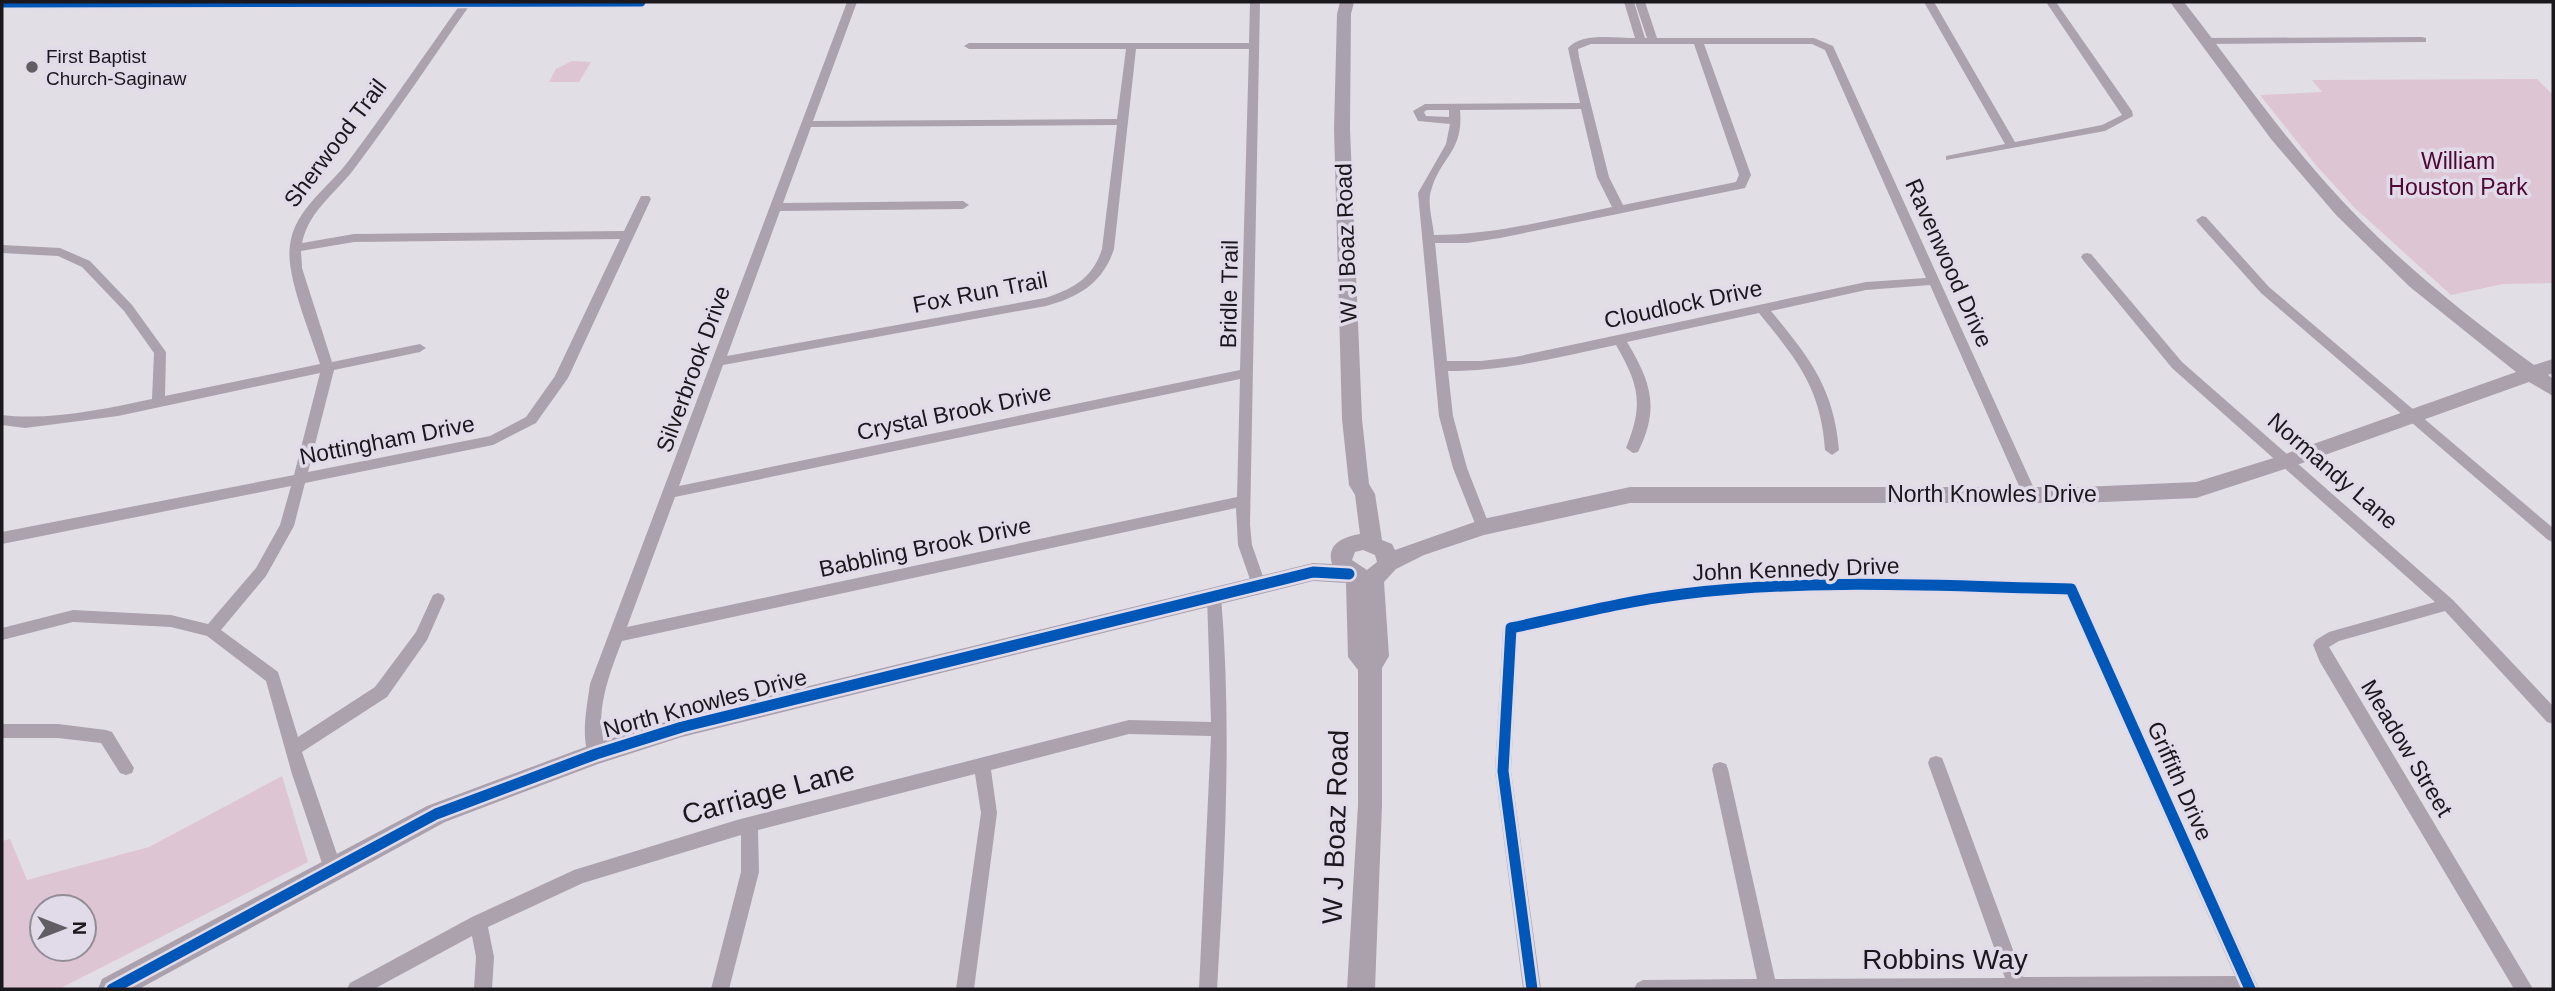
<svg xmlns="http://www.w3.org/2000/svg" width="2555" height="991" viewBox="0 0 2555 991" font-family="Helvetica,sans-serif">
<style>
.green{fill:#dec5d3;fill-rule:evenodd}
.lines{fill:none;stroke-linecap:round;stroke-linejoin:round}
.street{fill:#aba2ad;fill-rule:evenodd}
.secondary{fill:#aba1ad;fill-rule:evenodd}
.cycleway-far1-casing{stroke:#e1dbe9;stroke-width:12}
.cycleway-casing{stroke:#e1dbe9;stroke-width:16}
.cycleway-far1{stroke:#0057b8;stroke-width:9}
.cycleway{stroke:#0057b8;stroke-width:11}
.poi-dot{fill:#605d63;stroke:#e1dbe9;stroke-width:2.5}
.labels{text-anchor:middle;stroke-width:7;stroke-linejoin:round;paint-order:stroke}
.far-poi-label{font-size:19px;fill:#1a181d;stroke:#e1dbe9;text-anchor:start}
.street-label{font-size:23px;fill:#1a181d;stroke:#e1dbe9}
.park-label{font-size:23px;fill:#4f0634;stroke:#e1dbe9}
.near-street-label{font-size:28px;fill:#1a181d;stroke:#e1dbe9}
</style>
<rect width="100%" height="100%" fill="#e2dee6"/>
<g class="green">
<polygon points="572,61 591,62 579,82 549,82 556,69"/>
<polygon points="2537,79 2553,95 2553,283 2503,284 2451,295 2355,208 2315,164 2260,95 2322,92 2312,80"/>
<path d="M 282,776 L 308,862 L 59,989 L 2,989 L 2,841 L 10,839 L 27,880 L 149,847 ZM 42,907 L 84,907 L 84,949 L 42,949 Z"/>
</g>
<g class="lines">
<g class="street">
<path d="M 462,2 L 472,2 C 434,56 397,112 357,165 C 338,192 309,209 302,243 L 354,234 L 624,231 L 641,196 L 649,196 L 651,199 L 568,378 L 536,423 L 493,445 L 305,483 L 294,526 L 266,576 L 221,630 L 278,672 L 298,737 L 375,687 L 416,632 L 433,595 L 438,593 L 443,595 L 445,599 L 427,640 L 387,697 L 302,752 L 342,869 L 339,875 L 333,877 L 327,875 L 324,869 L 292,774 L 266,681 L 207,636 L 171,627 L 73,622 L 2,640 L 2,628 L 73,610 L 171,615 L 208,624 L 256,568 L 280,525 L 291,486 L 2,544 L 2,532 L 294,475 L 320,373 L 118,416 L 25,428 L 2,425 L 2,415 C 49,421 105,409 152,399 L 154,353 L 124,311 L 82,267 L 58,256 L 2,253 L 2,245 L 60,248 L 90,261 L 132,305 L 166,352 L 165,396 L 320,364 C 311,334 285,275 290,245 C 295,208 329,188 350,159 C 389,107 425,54 462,2 ZM 620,239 L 555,376 L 526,417 L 490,436 L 308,472 L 334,370 L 420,352 L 426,348 L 420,344 L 332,362 L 302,268 L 301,251 L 354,242 Z"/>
<path d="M 847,2 L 857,2 L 813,121 L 1117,119 L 1126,49 L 969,49 L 964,46 L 969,43 L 1249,43 L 1250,2 L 1260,2 L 1250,525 L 1252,545 L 1266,585 L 1264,589 L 1254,589 L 1252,585 L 1238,545 L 1236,508 L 622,641 C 612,667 602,692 601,721 C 601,733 607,748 602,759 L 596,761 L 590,759 C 580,737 587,707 590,684 ZM 1136,49 L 1249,49 L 1240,370 L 679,486 L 723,365 L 1046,306 C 1079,297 1103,283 1114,249 ZM 1117,125 L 1102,249 C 1093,278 1073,289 1045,298 L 727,356 L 780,211 L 963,209 L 969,205 L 963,201 L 783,203 L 811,127 ZM 1240,379 L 1237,497 L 627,627 L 675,497 Z"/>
<path d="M 1624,2 L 1634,2 L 1645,38 L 1647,38 L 1635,2 L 1645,2 L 1657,38 L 1814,38 L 1833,46 L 2037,495 L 2035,499 L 2025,499 L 2023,495 L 1930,285 L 1866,290 L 1771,311 C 1809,357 1834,388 1839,450 L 1832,455 L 1825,450 C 1821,388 1797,360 1759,313 L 1627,342 C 1651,382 1660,408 1638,452 L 1633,453 L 1626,448 C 1644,404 1639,385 1616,345 C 1560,357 1506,371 1448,371 L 1453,416 L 1467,468 L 1490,527 L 1488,531 L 1478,531 L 1453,468 L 1439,416 L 1418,193 L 1446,144 L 1450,124 L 1418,121 L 1413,111 L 1425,104 L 1580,103 L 1568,48 C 1582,32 1615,38 1635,38 ZM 1591,44 L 1694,44 L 1739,175 L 1736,182 L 1623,205 L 1609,177 L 1579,57 L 1578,49 ZM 1704,44 L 1812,44 L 1825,50 L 1926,278 L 1866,282 L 1515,357 L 1481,361 L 1447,361 L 1435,243 L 1467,243 L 1500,238 L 1745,188 L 1751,175 ZM 1581,109 L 1597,177 L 1612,207 C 1553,219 1495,235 1434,235 C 1433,222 1427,203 1431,191 C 1440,157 1464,152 1460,110 ZM 1427,110 L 1449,110 L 1449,117 L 1426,116 L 1424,112 Z"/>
<polygon points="1924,2 1934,2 2015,142 2102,125 2122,115 2046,2 2056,2 2132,111 2133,116 2105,131 1946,160 1946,156 2005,144"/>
<polygon points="2422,37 2426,38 2426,42 2207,44 2202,41 2207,38"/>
<polygon points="2202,216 2206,217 2269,287 2553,528 2553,542 2548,540 2261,293 2198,223 2196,220"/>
<polygon points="2087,253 2091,254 2182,362 2453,600 2553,706 2553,724 2547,722 2445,611 2339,641 2329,647 2533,989 2514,989 2320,662 2313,645 2316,640 2329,632 2435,602 2172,368 2083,260 2081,257 2083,254"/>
<path d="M 1877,578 L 2076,585 L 2259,989 L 1634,989 L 1637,983 L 1643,980 L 1757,979 L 1712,769 L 1714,764 L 1720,762 L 1726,764 L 1728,769 L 1775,979 L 2005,978 L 1928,763 L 1930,758 L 1936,756 L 1942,758 L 1944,763 L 2023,977 L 2235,976 L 2066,595 C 1939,591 1811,585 1685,600 C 1629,606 1574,621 1518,633 L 1511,771 L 1541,989 L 1523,989 L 1495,771 L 1503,628 L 1506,624 C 1527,616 1551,613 1574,608 C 1676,586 1773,579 1877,578 Z"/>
<path d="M 1214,590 L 1219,592 L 1221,596 C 1232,727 1225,858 1217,989 L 1199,989 L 1211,736 L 1129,734 L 991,770 L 997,813 L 974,989 L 956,989 L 981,813 L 975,774 L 758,830 L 759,872 L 729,989 L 711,989 L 741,872 L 741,835 L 583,883 L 488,927 L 494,957 L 492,989 L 474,989 L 476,957 L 472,936 L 374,989 L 347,989 L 350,983 L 472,917 L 574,870 L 737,820 L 1129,720 L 1211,722 L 1207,596 L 1209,592 Z"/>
<polygon points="2,724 58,724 106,730 112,732 134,768 132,773 126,775 120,773 101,743 58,738 2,738"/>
</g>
<g class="secondary">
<polygon points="2,2 648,2 641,6 2,7"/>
<path d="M 1340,2 L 1354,2 L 1351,14 L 1350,129 L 1362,419 L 1369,484 L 1375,494 L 1382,540 L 1392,544 L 1395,550 L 1483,519 L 1630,487 L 2081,487 L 2196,482 L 2280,456 L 2516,372 L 2410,287 L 2336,215 L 2271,139 L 2170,2 L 2184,2 C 2231,62 2275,126 2326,183 C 2387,252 2459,311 2534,365 L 2553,359 L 2553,373 L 2548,375 L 2553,379 L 2553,396 L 2529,382 L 2294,466 L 2196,498 L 2081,503 L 1630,503 L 1484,535 L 1424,555 L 1396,569 L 1384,582 L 1389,656 L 1382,668 L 1382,805 L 1375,989 L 1347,989 L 1358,805 L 1358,670 L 1348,657 L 1346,583 L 1313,581 L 682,737 L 598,764 L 445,822 L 139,989 L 98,989 L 102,979 L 427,806 L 596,743 L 682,717 L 1313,563 L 1332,564 C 1326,544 1343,537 1360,534 L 1355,495 L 1349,485 L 1342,419 L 1334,129 L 1337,14 ZM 1363,550 L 1375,555 L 1377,562 L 1367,570 L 1352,560 L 1355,552 Z"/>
</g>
<defs>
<polyline id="cycleway-far1" points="2,3 641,2"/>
<g id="cycleway">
<polyline points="112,989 436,814 596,754 682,727 1313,572 1349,574"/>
<path d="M 1532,989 L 1503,771 L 1511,628 C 1568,616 1625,601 1683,594 C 1812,578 1942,586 2071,589 L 2250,989"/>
</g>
</defs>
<use href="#cycleway-far1" class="cycleway-far1-casing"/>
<use href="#cycleway" class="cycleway-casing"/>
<use href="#cycleway-far1" class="cycleway-far1"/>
<use href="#cycleway" class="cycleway"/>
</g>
<circle class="poi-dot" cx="32" cy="67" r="7"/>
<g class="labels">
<g class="far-poi-label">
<text x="46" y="63">First Baptist<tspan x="46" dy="22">Church-Saginaw</tspan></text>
</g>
<g class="street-label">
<text transform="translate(335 143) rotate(-53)" y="8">Sherwood Trail</text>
<text transform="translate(1346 243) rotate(-92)" y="8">W J Boaz Road</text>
<text transform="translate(1949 263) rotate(66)" y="8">Ravenwood Drive</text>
<text transform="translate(980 292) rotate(-11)" y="8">Fox Run Trail</text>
<text transform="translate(1229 294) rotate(-89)" y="8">Bridle Trail</text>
<text transform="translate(1683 304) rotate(-12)" y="8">Cloudlock Drive</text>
<text transform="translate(693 369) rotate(-70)" y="8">Silverbrook Drive</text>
<text transform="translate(954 412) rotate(-12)" y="8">Crystal Brook Drive</text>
<text transform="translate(387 440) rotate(-11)" y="8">Nottingham Drive</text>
<text transform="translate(2333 471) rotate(41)" y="8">Normandy Lane</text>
<text x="1992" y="502">North Knowles Drive</text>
<text transform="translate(925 547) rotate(-12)" y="8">Babbling Brook Drive</text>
<text transform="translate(1796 569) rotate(-2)" y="8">John Kennedy Drive</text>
<text transform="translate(705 703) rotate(-15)" y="8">North Knowles Drive</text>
<text transform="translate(2407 748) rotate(59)" y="8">Meadow Street</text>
<text transform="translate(2180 781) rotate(66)" y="8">Griffith Drive</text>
</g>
<g class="park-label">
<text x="2458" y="169">William<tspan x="2458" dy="26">Houston Park</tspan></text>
</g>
<g class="near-street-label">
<text transform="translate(768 792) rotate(-15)" y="10">Carriage Lane</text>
<text transform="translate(1335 827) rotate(-88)" y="10">W J Boaz Road</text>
<text x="1945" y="969">Robbins Way</text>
</g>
</g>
<rect width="2555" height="991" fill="none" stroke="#1a181d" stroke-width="7"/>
<g transform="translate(63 928) rotate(90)"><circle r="33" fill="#e1dbe9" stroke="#918d97" stroke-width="2"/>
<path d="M0-5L12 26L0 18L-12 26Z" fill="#605d63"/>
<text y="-10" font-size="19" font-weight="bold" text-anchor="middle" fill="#1a181d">N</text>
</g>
</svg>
